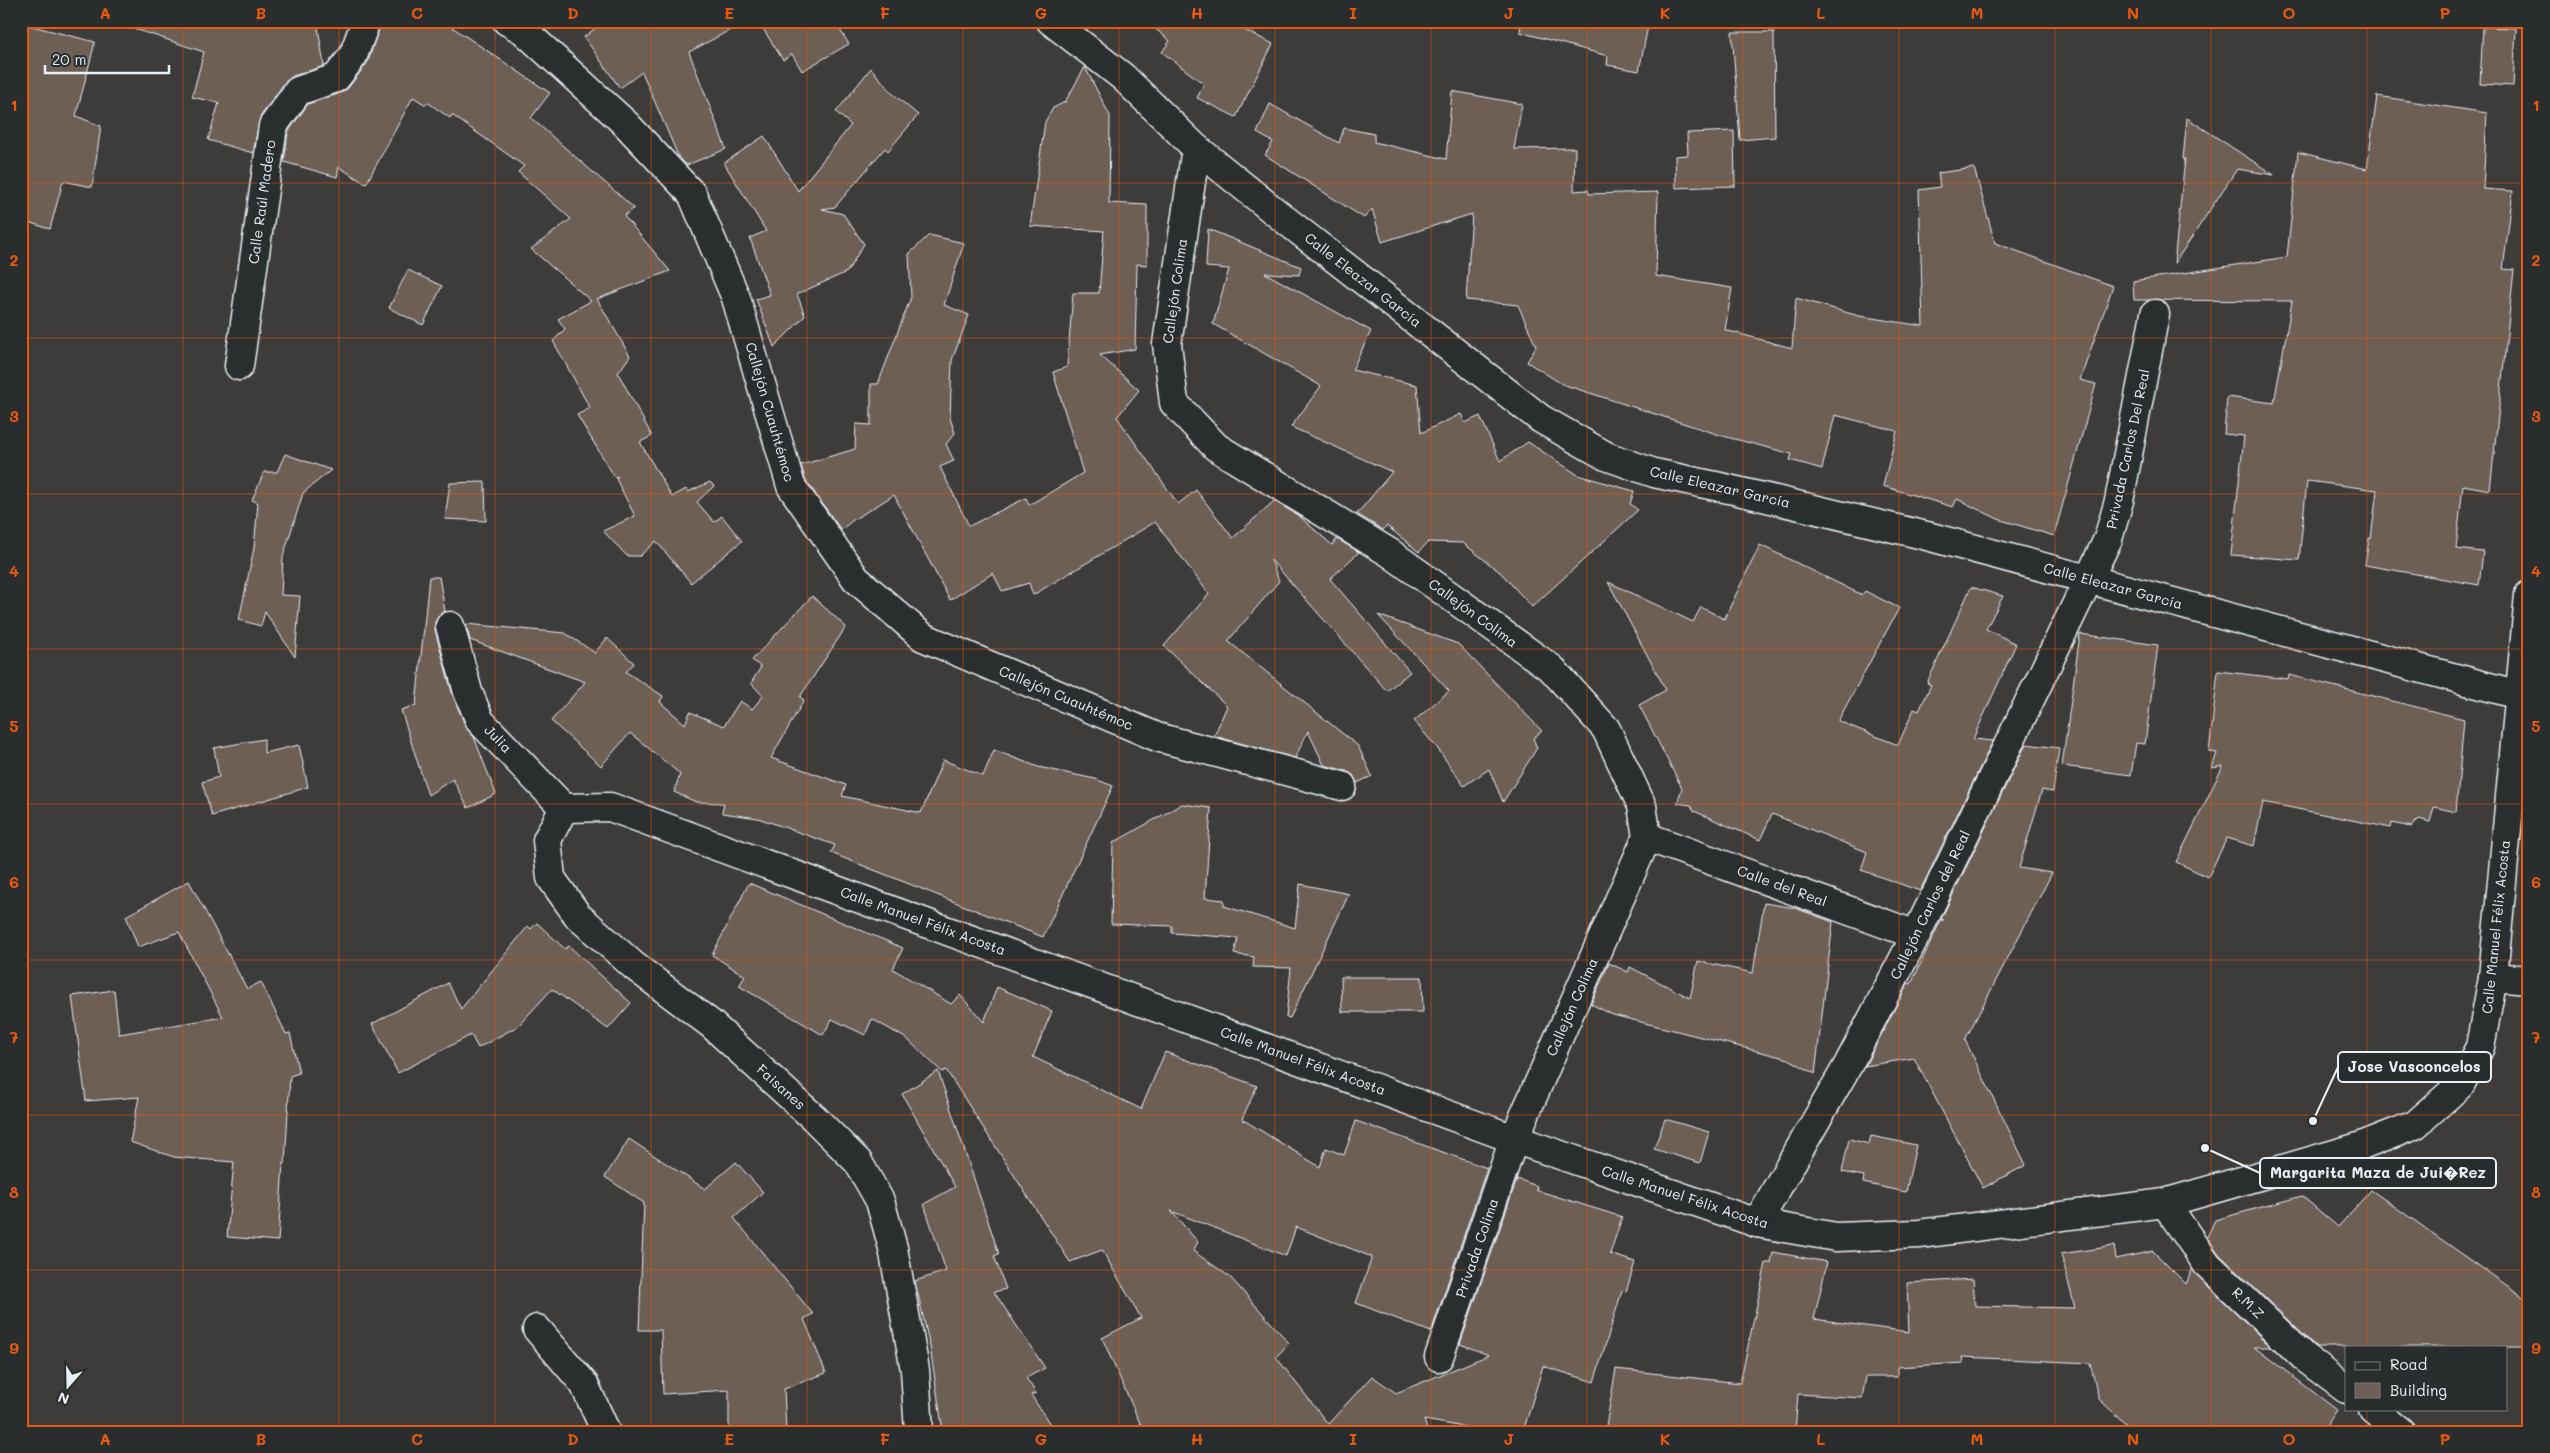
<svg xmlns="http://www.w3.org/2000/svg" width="2550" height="1453" viewBox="0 0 2550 1453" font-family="Mali,sans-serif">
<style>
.building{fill:#6e5e55;stroke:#e8f1f8}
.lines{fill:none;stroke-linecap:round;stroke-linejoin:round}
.minor-casing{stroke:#e8f1f8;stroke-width:31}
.minor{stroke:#2a2d2e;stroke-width:28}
.grid{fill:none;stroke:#e8590c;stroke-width:1;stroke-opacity:0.55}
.labels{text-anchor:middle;stroke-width:4;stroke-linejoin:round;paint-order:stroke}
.street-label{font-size:14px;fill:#e8f1f8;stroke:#2a2d2e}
.leader{fill:none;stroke:#e8f1f8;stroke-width:2}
.callout-dot{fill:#e8f1f8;stroke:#2a2d2e;stroke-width:2}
.callout{fill:#2a2d2e;stroke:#e8f1f8;stroke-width:2}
.callout-label{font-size:15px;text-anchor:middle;font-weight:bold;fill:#e8f1f8}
.neatline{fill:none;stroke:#e8590c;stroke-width:2}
.grid-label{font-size:16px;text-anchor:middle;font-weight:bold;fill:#e8590c}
</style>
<rect width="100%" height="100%" fill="#3e3c3a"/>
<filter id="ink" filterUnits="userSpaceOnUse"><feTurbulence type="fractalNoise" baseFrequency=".02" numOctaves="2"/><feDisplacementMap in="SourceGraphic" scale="10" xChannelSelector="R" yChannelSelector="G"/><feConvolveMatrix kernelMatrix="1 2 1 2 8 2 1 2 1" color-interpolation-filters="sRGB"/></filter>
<g filter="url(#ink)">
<g class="building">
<polygon points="130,21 317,21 324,66 293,76 285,82 260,117 253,153 208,140 219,103 192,97 204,52 129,27"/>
<polygon points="381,21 443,21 550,93 531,118 634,208 624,216 670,271 597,299 630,356 618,373 652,436 640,442 672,497 686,489 688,492 710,482 714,486 697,502 714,522 722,516 742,541 691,583 656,541 640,556 627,556 603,531 635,516 615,477 618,477 614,476 577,415 590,408 553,341 565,329 558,319 591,301 531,249 571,219 518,172 524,166 452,115 450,118 427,102 426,105 413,97 366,184 339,167 337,177 284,162 288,132 308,104 341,93 348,88 368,62"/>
<polygon points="605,21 747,21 689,52 726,149 687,165 679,158 642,72 620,88 584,37"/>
<polygon points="758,21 840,21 836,24 849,44 802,71 792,54 783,60"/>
<polygon points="1146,21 1227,21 1273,44 1236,117 1197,98 1204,84 1162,52 1170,41"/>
<polygon points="1521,21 1649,21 1639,71 1607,65 1608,56 1520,32"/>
<polygon points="28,25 95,42 76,116 101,126 92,187 63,181 50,229 21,220 21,53"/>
<polygon points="2483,27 2516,28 2513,86 2480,84"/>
<polygon points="1732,32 1774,32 1775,137 1740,140"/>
<polygon points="1085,67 1110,116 1109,203 1147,205 1147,265 1137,264 1135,349 1100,355 1139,390 1117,417 1178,504 1196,490 1233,538 1274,501 1299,516 1332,545 1337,539 1359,552 1330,579 1410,672 1387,691 1271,560 1279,581 1228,641 1358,746 1372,776 1357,783 1353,775 1346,771 1324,765 1308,731 1295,758 1214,736 1227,706 1164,646 1209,594 1155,522 1033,595 1029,583 1002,591 993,573 950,600 894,495 853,520 841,530 805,479 801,465 855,449 856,424 871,425 871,384 878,384 911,297 909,254 929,235 964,243 944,305 969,315 952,360 950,418 955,433 946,444 954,461 940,467 969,526 1026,498 1029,505 1083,473 1053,372 1067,367 1073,293 1099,293 1104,231 1030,226 1045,122 1053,108 1065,102"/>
<polygon points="871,68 892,93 918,115 888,151 885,148 835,207 822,209 843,214 864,244 847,272 797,294 805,316 774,347 756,299 770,295 750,238 766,231 724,163 764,136 798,191 851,125 836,112"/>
<polygon points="1452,91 1522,104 1514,149 1575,148 1574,191 1588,190 1589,194 1658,192 1656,276 1732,288 1725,330 1792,348 1796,298 1859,316 1923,326 1919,190 1940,187 1938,173 1974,168 1995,243 2113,286 2080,380 2096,384 2054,536 1998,519 1957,499 1953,507 1883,486 1897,431 1835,415 1822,469 1790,460 1792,454 1723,436 1562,384 1527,362 1536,346 1518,305 1466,300 1472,214 1382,242 1372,209 1364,218 1265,155 1273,142 1257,133 1270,104 1339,143 1344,128 1374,134 1374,142 1446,159"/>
<polygon points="2377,96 2487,113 2483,189 2513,191 2503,269 2514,270 2490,490 2463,485 2456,549 2483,552 2479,585 2365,565 2369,538 2371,539 2377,490 2307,481 2299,560 2231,555 2244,436 2224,434 2227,397 2274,403 2292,301 2134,300 2133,281 2287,257 2298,152 2367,169"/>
<polygon points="2187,118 2274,175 2237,169 2174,264 2185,159 2183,159"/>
<polygon points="1734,131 1735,186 1676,188 1675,156 1688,155 1687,133"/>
<polygon points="1208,229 1301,267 1299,275 1265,273 1371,331 1352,370 1417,385 1421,433 1461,414 1465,423 1480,416 1500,461 1528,442 1578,475 1634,491 1630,504 1638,510 1532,607 1501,573 1463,543 1428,542 1419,552 1387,526 1383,530 1357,514 1392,472 1291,427 1321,386 1213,324 1229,269 1206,267"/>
<polygon points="408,270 442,286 423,325 389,308"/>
<polygon points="285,454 331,470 303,493 283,557 281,595 300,596 295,657 265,612 261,626 239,620 254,548 258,503 252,500 264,472 277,472"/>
<polygon points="485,482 486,521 445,519 450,483"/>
<polygon points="1760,545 1862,595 1865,591 1899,608 1838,721 1898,745 1914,709 1919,711 1931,685 1927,683 1971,587 2003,596 1986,629 2016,644 1973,739 1993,741 1920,891 1861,870 1867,852 1772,814 1760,840 1694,811 1691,805 1677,803 1682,788 1639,705 1666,690 1608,582 1693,622 1701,607 1724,619"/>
<polygon points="429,577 439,577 445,611 439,615 435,622 435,630 453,696 466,727 474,737 496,794 468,808 453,779 428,795 401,710 416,705"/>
<polygon points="812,596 846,627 800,697 804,700 771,758 846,785 842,796 921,813 943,760 983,776 994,750 1038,767 1095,779 1113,786 1043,937 831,853 835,845 758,818 722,813 724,803 696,802 674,792 680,774 630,733 601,766 551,721 585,682 470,640 466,624 565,633 595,653 607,638 634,663 626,672 663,696 660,702 685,724 690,712 724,726 740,701 752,709 763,696 751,683 761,667 752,660"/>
<polygon points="1378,615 1458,644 1542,731 1533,738 1537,748 1503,802 1489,769 1464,786 1438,749 1414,721 1449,691"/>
<polygon points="2080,634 2158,645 2145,744 2136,743 2131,775 2062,766"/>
<polygon points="2218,671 2288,679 2289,675 2464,719 2456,812 2434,807 2430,822 2419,819 2411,827 2392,823 2391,828 2263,802 2254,846 2227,838 2208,877 2176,862 2223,766 2212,768 2217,753 2209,752"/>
<polygon points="264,739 264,753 299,745 308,787 212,816 202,782 219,777 214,748"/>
<polygon points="2026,744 2059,748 2053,792 2042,790 2019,868 2052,873 1965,1040 2026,1165 1983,1188 1914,1058 1865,1066 1908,983 1911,984 1941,920 1944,920 1941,919"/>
<polygon points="1182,804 1211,808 1205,898 1224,900 1224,906 1295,928 1300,884 1349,894 1290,1018 1286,1017 1291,968 1253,967 1254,957 1234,954 1238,938 1172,933 1172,926 1111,924 1113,843"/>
<polygon points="189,881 247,989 261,982 286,1034 290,1033 299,1073 290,1076 285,1164 283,1164 278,1241 227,1237 234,1162 174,1157 130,1142 139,1097 86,1101 72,996 114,990 119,1034 223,1017 179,932 138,947 126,916"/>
<polygon points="749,883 903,948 893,969 951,1004 960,995 984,1022 997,987 1052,1011 1033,1057 1141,1109 1165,1052 1257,1086 1242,1119 1320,1167 1326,1148 1344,1155 1356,1121 1487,1168 1431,1332 1356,1303 1372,1257 1296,1227 1286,1256 1171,1211 1198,1242 1193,1251 1230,1277 1289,1343 1276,1357 1328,1424 1372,1376 1396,1393 1489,1355 1460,1344 1517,1179 1537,1186 1536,1190 1622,1217 1610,1254 1635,1262 1626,1292 1622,1291 1594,1382 1543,1366 1523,1432 1493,1432 1424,1420 1428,1432 1144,1432 1102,1338 1141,1318 1102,1250 1070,1262 946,1070 942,1072 907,1039 872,1019 865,1035 832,1019 823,1035 739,986 745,976 712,955"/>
<polygon points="1764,903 1795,908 1833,922 1815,1074 1789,1059 1613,1015 1591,1004 1609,963 1628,972 1630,967 1690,998 1698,961 1753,973"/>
<polygon points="537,923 565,949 569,946 631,1003 608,1029 552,989 518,1026 478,1048 471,1035 398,1073 372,1024 448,983 461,1009 528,926 531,929"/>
<polygon points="1341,977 1422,977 1423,1012 1342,1012"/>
<polygon points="938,1071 999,1254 994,1256 1006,1289 994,1292 1045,1368 1026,1378 1036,1393 1031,1395 1055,1432 943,1432 930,1347 915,1281 946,1271 924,1204 955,1187 902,1094"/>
<polygon points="1665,1119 1709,1132 1700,1163 1654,1149"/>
<polygon points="1871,1136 1916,1145 1906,1192 1863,1183 1864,1176 1842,1172 1849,1139 1869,1144"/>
<polygon points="629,1139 705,1189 736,1162 763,1192 734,1218 813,1314 804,1319 826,1373 784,1389 786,1432 729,1432 729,1390 663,1394 661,1330 639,1330 644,1203 605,1177"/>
<polygon points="2371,1190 2529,1301 2529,1347 2316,1347 2219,1254 2207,1237 2215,1220 2302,1196 2338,1227"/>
<polygon points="2114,1246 2116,1259 2153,1251 2186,1284 2192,1270 2271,1347 2254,1347 2337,1410 2322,1432 2134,1432 2099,1399 2090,1363 1962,1357 1963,1363 1897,1367 1897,1377 1866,1377 1862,1398 1798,1394 1795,1432 1605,1432 1616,1369 1740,1383 1766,1263 1771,1263 1773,1252 1827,1262 1814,1319 1909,1332 1907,1283 1973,1279 1975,1306 2075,1308 2061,1254"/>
</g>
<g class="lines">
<defs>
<g id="minor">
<polyline points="507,21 523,30 626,124 692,194 736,298 791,486 856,579 923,637 1157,737 1342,786"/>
<polyline points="1051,21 1123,77 1196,148 1279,215 1541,419 1606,456 1654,473 1729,489 1927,536 2519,695"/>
<polyline points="1196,148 1167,344 1174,403 1216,447 1390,553 1552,669 1606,729 1642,806 1647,837 1514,1139 1439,1357"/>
<polyline points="239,366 273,126 298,91 336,78 353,56 366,21"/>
<polyline points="450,626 468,692 480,721 564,808"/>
<polyline points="564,808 610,807 1514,1139 1757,1223 1836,1237 1919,1234 2165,1203 2359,1147 2415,1125 2460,1085 2480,1047 2493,977 2529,595"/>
<polyline points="564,808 547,840 551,878 578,916 634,966 711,1024 813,1117 858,1162 880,1201 893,1248 915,1370 919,1432"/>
<polyline points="1647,837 1916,935"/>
<polyline points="2493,977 2529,980"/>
<polyline points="2165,1203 2207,1264 2305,1358 2346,1389"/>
<polyline points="1757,1223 1848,1065 1916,935 2108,539 2119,501 2155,314"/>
<polyline points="537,1329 584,1384 606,1432"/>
<polyline points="2373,1409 2401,1432"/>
</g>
</defs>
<use href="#minor" class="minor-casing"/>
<use href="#minor" class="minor"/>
</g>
</g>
<path class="grid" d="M 183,21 L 183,1432M 339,21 L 339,1432M 495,21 L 495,1432M 651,21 L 651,1432M 807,21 L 807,1432M 963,21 L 963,1432M 1119,21 L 1119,1432M 1275,21 L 1275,1432M 1431,21 L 1431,1432M 1587,21 L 1587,1432M 1743,21 L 1743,1432M 1899,21 L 1899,1432M 2055,21 L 2055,1432M 2211,21 L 2211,1432M 2367,21 L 2367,1347M 21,183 L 2529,183M 21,338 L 2529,338M 21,494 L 2529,494M 21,649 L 2529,649M 21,804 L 2529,804M 21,960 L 2529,960M 21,1115 L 2529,1115M 21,1270 L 2529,1270M 2367,1409 L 2367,1432"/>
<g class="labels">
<g class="street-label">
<text transform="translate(262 202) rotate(-82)" y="5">Calle Raúl Madero</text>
<text transform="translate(1363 280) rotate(38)" y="5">Calle Eleazar García</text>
<text transform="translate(1175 291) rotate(-82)" y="5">Callejón Colima</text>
<text transform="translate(770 412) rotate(74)" y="5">Callejón Cuauhtémoc</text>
<text transform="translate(2128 449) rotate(-78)" y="5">Privada Carlos Del Real</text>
<text transform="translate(1720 487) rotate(13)" y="5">Calle Eleazar García</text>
<text transform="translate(2113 586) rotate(15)" y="5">Calle Eleazar García</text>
<text transform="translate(1473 613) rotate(36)" y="5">Callejón Colima</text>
<text transform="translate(1066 698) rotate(23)" y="5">Callejón Cuauhtémoc</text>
<text transform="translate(498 739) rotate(46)" y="5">Julia</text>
<text transform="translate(1782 886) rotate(20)" y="5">Calle del Real</text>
<text transform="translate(1930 905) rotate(-64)" y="5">Callejón Carlos del Real</text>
<text transform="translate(923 921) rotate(20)" y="5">Calle Manuel Félix Acosta</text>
<text transform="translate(2496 927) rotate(-84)" y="5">Calle Manuel Félix Acosta</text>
<text transform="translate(1572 1007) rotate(-66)" y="5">Callejón Colima</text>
<text transform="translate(1303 1061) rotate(20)" y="5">Calle Manuel Félix Acosta</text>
<text transform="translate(781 1087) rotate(42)" y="5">Faisanes</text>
<text transform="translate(1685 1197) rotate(18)" y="5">Calle Manuel Félix Acosta</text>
<text transform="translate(1477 1248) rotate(-71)" y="5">Privada Colima</text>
<text transform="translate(2248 1303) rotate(44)" y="5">R.M.Z</text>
</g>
</g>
<path class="leader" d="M2313 1121L2338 1067M2205 1148L2260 1173"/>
<g class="callout-dot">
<circle cx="2313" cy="1121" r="5"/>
<circle cx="2205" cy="1148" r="5"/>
</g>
<g class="callout">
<rect x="2338" y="1052" width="153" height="30" rx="5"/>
<rect x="2260" y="1158" width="236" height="30" rx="5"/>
</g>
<g class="callout-label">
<text x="2414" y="1072">Jose Vasconcelos</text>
<text x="2378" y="1178">Margarita Maza de Jui�Rez</text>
</g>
<rect width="2550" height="1453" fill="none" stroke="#2a2d2e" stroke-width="55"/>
<rect x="2345" y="1346" width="162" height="65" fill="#2a2d2e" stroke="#767b7f"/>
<rect x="2355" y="1362" width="25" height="8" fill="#2a2d2e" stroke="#767b7f"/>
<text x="2390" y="1370" font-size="15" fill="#e8f1f8">Road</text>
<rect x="2355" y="1383" width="25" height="15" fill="#6e5e55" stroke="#767b7f"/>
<text x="2390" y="1396" font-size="15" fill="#e8f1f8">Building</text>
<g transform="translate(68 1386) rotate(200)" stroke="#2a2d2e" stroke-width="4" paint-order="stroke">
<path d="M0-4L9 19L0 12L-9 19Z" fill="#e8f1f8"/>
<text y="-8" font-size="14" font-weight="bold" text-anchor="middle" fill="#e8f1f8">N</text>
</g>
<path d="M45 65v8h124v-8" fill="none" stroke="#e8f1f8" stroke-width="2.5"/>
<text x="52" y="65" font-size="15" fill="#e8f1f8" stroke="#2a2d2e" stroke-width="4" paint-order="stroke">20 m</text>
<rect x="28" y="28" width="2494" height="1398" class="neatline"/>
<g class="grid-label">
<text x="105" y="19">A</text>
<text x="261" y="19">B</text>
<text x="417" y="19">C</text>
<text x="573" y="19">D</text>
<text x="729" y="19">E</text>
<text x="885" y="19">F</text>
<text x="1041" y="19">G</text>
<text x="1197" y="19">H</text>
<text x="1353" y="19">I</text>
<text x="1509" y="19">J</text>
<text x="1665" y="19">K</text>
<text x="1821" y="19">L</text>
<text x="1977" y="19">M</text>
<text x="2133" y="19">N</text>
<text x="2289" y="19">O</text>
<text x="2445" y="19">P</text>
<text x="14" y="111">1</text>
<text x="2536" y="111">1</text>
<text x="14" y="266">2</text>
<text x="2536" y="266">2</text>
<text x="14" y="422">3</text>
<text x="2536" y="422">3</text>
<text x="14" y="577">4</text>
<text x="2536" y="577">4</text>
<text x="14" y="732">5</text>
<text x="2536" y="732">5</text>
<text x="14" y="888">6</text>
<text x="2536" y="888">6</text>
<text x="14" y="1043">7</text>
<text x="2536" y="1043">7</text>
<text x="14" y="1198">8</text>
<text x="2536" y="1198">8</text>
<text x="14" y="1354">9</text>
<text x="2536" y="1354">9</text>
<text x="105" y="1445">A</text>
<text x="261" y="1445">B</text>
<text x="417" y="1445">C</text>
<text x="573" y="1445">D</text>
<text x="729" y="1445">E</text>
<text x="885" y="1445">F</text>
<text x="1041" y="1445">G</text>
<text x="1197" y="1445">H</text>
<text x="1353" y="1445">I</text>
<text x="1509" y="1445">J</text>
<text x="1665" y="1445">K</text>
<text x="1821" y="1445">L</text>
<text x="1977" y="1445">M</text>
<text x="2133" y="1445">N</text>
<text x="2289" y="1445">O</text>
<text x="2445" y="1445">P</text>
</g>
</svg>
